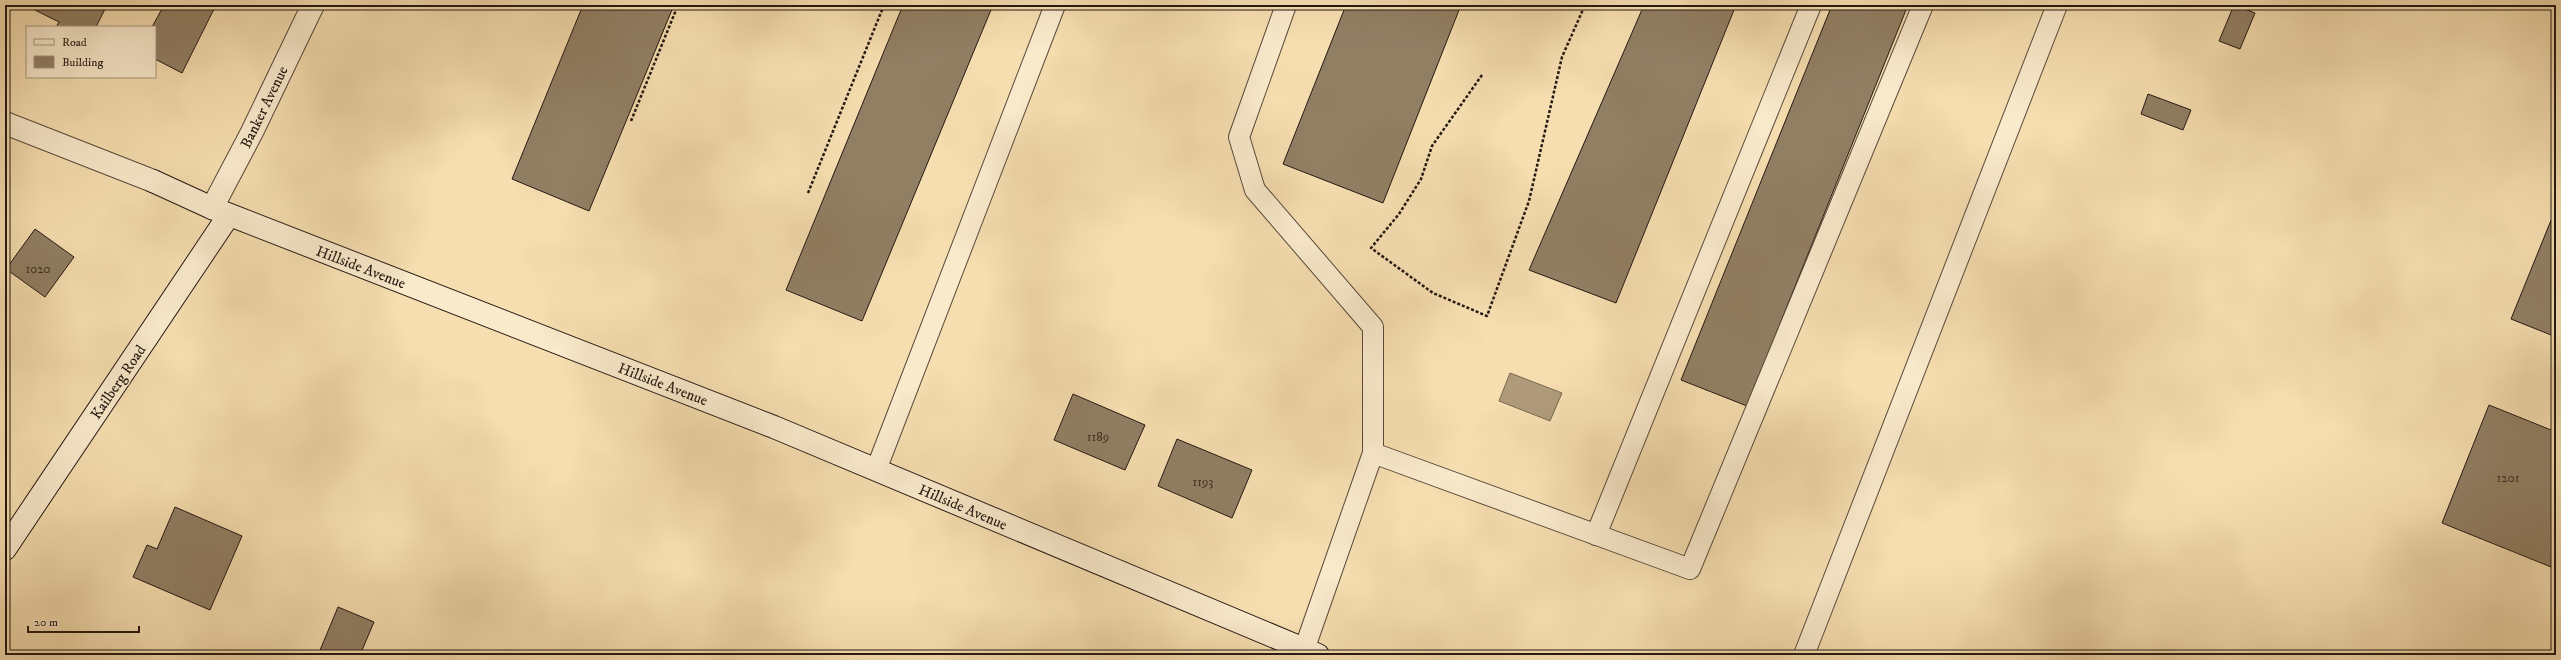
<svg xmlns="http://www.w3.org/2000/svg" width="2561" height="660" viewBox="0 0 2561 660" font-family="'IM FELL DW Pica',serif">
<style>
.water{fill:#af9b7a;stroke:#776750}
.building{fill:#917f64;stroke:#241812}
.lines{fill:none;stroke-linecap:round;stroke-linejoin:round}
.lane-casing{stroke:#584a3a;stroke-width:22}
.street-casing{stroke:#584a3a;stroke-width:24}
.secondary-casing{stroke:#241812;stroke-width:24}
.path{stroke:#241812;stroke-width:2.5;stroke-dasharray:3 2;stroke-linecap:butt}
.lane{stroke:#f9eacc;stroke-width:20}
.street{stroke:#f9eacc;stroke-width:22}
.secondary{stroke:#f9eacc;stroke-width:22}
.labels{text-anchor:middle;stroke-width:3;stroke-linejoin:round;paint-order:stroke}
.number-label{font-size:13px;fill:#3f3226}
.street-label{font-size:15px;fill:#241812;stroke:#f9eacc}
</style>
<rect width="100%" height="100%" fill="#f6deb0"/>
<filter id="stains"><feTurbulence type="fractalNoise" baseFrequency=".005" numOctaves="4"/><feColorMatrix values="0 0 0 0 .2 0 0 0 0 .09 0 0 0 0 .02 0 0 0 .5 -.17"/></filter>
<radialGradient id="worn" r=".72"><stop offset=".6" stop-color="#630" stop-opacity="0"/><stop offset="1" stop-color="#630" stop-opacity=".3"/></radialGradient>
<polygon class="water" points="1510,373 1562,393 1550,421 1499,401"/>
<g class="building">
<polygon points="25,5 107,5 96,27 56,27 59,22"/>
<polygon points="164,5 216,5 182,73 155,59 155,27 152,27"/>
<polygon points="583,5 674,5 589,211 512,179"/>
<polygon points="903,5 993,5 862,321 786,290"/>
<polygon points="1346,5 1461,5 1383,203 1283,164"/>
<polygon points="1644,5 1736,5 1616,303 1529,270"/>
<polygon points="1832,5 1908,5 1747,406 1681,380"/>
<polygon points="2234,5 2255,13 2240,49 2219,41"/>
<polygon points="2148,94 2191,110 2183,130 2141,114"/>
<polygon points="2556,208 2556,337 2511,319"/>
<polygon points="35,229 74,257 45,297 6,269"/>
<polygon points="1073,394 1145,425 1125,470 1054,440"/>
<polygon points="2489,405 2556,432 2556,569 2442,523"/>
<polygon points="1177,439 1252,470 1232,518 1158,486"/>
<polygon points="175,507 242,536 210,610 133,577 147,545 157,549"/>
<polygon points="338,607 374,622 360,655 318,655"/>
</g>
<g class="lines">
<defs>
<g id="lane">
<polyline points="1286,5 1239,137 1255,190 1373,327 1373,453 1690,569 1923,5"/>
<polyline points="876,470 1055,5"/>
<polyline points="1596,535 1811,5"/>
<polyline points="1304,650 1373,453"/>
<polyline points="1804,655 2057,5"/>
</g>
<g id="street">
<polyline points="5,123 153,181"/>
<polyline points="212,208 252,132 313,5"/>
</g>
<g id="secondary">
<polyline points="153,181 212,208 774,427 1318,655"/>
<polyline points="5,549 229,215"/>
</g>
</defs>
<use href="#lane" class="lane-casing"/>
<use href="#street" class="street-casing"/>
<use href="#secondary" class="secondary-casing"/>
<g class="path">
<polyline points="1482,75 1432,146 1421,179 1399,214 1371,248 1433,293 1487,316 1529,201 1562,57 1585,5"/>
<polyline points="631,121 678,5"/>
<polyline points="808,193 884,5"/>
</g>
<use href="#lane" class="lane"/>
<use href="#street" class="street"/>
<use href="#secondary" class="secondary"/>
</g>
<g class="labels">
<g class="number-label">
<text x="38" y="273">1020</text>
<text x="1098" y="441">1189</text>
<text x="2508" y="482">1201</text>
<text x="1203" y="486">1193</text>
</g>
<g class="street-label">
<text transform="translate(264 107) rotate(-64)" y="5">Banker Avenue</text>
<text transform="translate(361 267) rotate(21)" y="5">Hillside Avenue</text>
<text transform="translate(118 382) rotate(-56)" y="5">Kailberg Road</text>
<text transform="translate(663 384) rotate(21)" y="5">Hillside Avenue</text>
<text transform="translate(963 507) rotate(23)" y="5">Hillside Avenue</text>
</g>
</g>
<rect width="2561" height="660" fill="none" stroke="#f6deb0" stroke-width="20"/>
<rect x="6" y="6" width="2549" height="648" fill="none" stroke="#241812" stroke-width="2"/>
<rect x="10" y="10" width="2541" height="640" fill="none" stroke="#241812"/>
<rect x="26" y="26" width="130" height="52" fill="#f9eacc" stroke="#a49682"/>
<rect x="34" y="39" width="20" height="6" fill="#f9eacc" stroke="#a49682"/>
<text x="62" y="46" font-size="12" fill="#241812">Road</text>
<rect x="34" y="56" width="20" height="12" fill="#917f64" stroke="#a49682"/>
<text x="62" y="66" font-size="12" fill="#241812">Building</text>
<path d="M28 626v6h111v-6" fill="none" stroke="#241812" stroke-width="2"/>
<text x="34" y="626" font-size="12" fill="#241812" stroke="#f9eacc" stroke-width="3" paint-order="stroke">20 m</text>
<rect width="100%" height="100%" filter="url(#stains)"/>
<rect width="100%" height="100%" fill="url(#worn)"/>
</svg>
